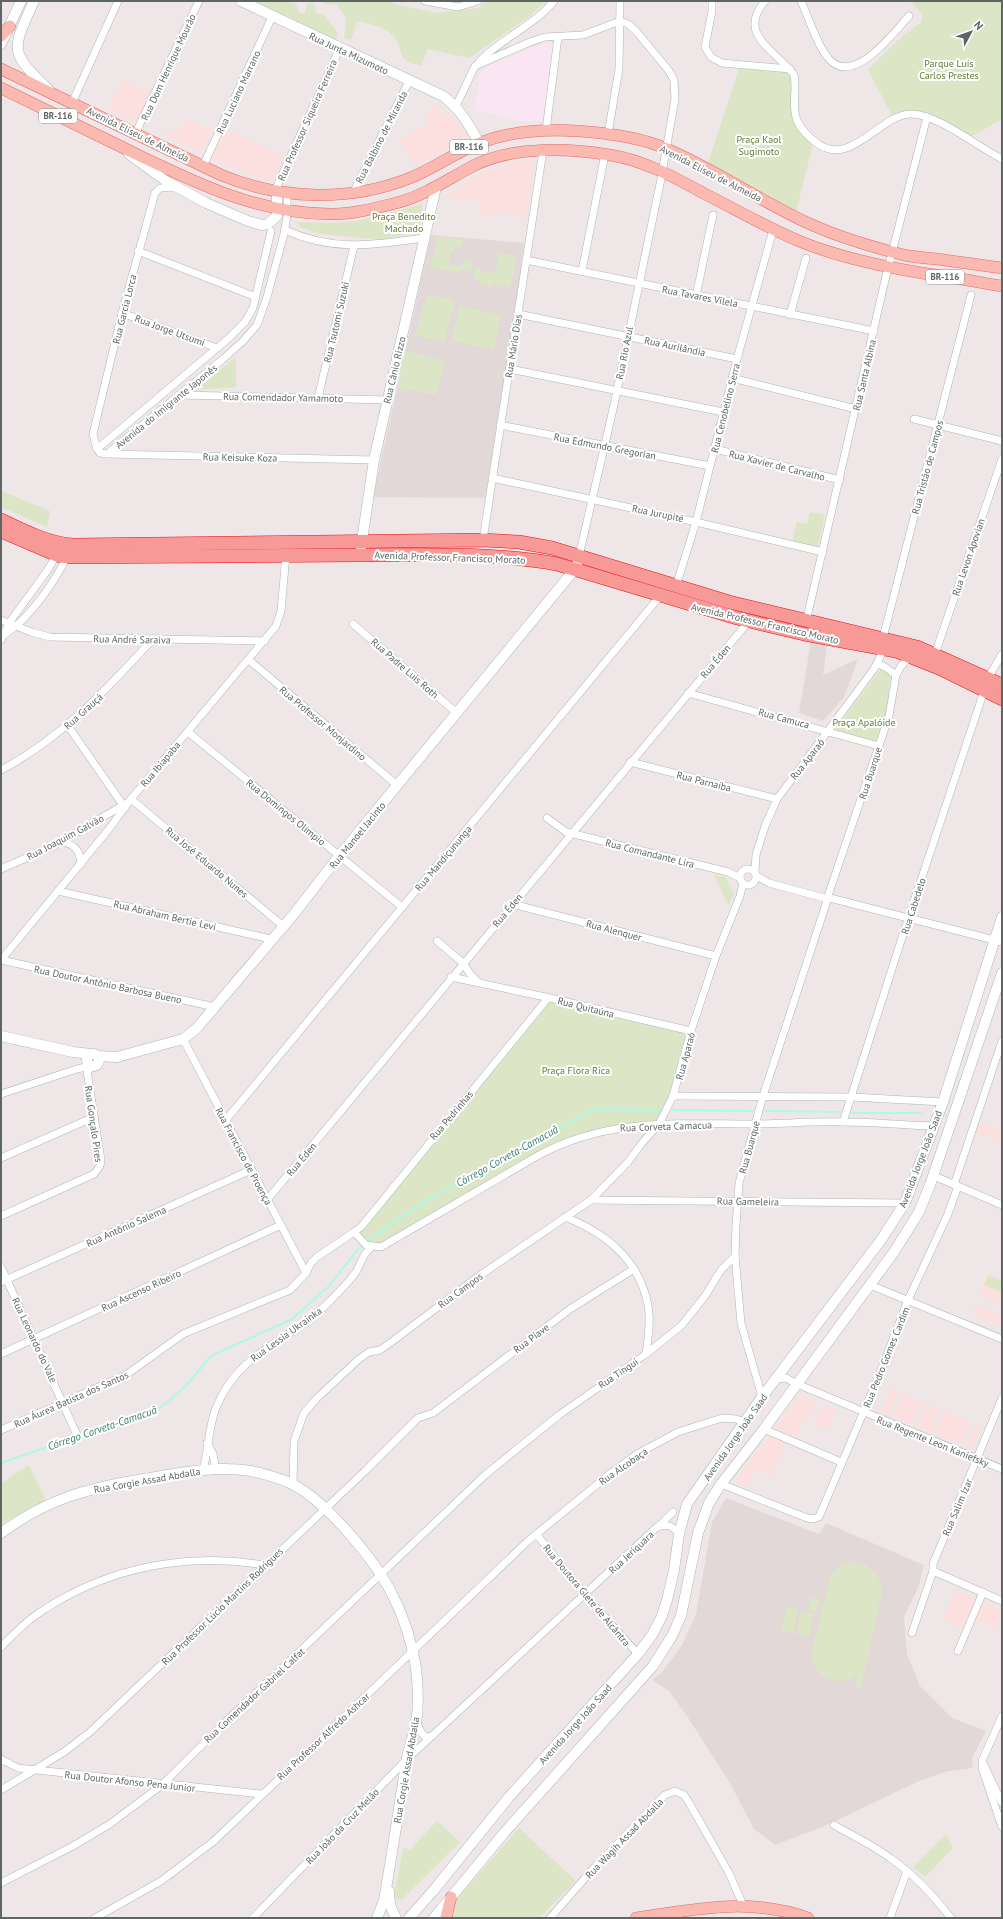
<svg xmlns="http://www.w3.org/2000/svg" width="1003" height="1919" viewBox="0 0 1003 1919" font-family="'PT Sans',sans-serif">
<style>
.commercial{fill:#fce0df}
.education{fill:#e2d8d8}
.medical{fill:#fae5f2}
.green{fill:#dce5c5}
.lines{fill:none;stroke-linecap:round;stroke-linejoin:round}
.stream{stroke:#acfae4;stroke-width:2}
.street-casing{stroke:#afb5b5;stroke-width:8}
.secondary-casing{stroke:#aeb6b6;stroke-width:11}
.primary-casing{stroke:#e96666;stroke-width:12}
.highway-casing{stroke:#e80e15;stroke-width:14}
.street{stroke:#fff;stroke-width:7}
.secondary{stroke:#fff;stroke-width:10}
.primary{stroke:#fabab1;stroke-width:11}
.highway{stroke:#f79996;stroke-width:13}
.labels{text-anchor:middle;stroke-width:4;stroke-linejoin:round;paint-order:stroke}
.shield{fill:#fff;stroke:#8e9493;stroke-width:1}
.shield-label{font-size:9px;font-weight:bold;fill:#5e6665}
.street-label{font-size:10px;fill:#5e6665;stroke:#fff}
.park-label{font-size:10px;fill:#657b38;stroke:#fff}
.water-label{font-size:11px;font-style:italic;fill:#398172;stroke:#fff}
</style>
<rect width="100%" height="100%" fill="#efe7e7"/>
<g class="commercial">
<polygon points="122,79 150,93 144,106 146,107 137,122 109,108"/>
<polygon points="436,105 442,116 450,112 470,140 414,166 400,140 430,123 426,115"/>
<polygon points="186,118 208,128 210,127 213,129 202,153 161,133 180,129"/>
<polygon points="226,129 284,157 273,180 266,180 241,171 211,158"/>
<polygon points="508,162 533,162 528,215 499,213 496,215 479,214 480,201 447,198 449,194 476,176"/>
<polygon points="980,1122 1002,1132 1001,1143 976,1132"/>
<polygon points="984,1285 1002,1292 1002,1305 980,1295"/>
<polygon points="976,1304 1002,1315 1002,1327 972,1314"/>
<polygon points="891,1388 899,1391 889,1415 881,1411"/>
<polygon points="902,1393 922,1401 912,1424 893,1416"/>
<polygon points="799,1394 817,1402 809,1421 804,1419 796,1438 776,1428"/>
<polygon points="925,1403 940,1409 931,1432 916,1426"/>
<polygon points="823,1404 837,1410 828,1430 815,1424"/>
<polygon points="944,1411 971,1422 962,1445 935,1434"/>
<polygon points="976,1424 982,1426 974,1446 969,1448 966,1447"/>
<polygon points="770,1437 786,1443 772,1476 755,1469 747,1488 737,1483 736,1480"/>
<polygon points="956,1590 977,1600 964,1630 942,1620"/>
<polygon points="982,1603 1002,1611 996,1629 975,1620"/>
</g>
<g class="education">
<polygon points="431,235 524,243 516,305 485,498 373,497"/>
<polygon points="811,641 827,645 823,675 858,659 844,697 823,721 799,713"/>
<polygon points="726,1498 819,1534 826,1523 924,1565 919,1586 904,1617 907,1654 920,1686 952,1718 986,1731 972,1758 973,1767 967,1769 948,1771 919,1781 827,1825 775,1845 754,1829 731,1785 689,1719 669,1691 652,1680 662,1672 682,1645 696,1614 712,1522"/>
</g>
<polygon class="medical" points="545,43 551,44 556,48 542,120 528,122 516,121 475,110 480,74 485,67"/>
<g class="green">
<polygon points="260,1 285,1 296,4 299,13 305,13 307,3 315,5 316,13 323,14 338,33 335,41 257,5"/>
<path d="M 322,1 L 390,1 L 394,4 L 438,13 L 478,8 L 487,1 L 546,1 L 529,17 L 469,58 L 428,49 L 421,66 L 410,63 L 402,57 C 398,30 381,26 357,21 L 351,40 L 344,39 L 346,18 L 336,4 L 329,5 Z"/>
<polygon points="910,1 1002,1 1002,119 967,139 943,125 911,114 894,119 868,70 904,34 920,24 922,19 921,13"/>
<polygon points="740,66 789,70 792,81 794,120 813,144 796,212 707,166"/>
<polygon points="422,204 422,217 417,232 383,240 321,234 300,227 297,222 336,223 362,220"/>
<polygon points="438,236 464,240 461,247 455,246 453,252 451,252 448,264 462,267 464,259 473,261 471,271 461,270 460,272 430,268"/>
<polygon points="499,253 517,256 510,288 493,283 492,287 480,284 481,281 473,280 476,268 480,268 483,272 495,273"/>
<polygon points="427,294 455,301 444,343 415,335"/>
<polygon points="459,306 501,315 494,350 452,341"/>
<polygon points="406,351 445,361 436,395 398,388"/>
<polygon points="236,357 236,387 194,390"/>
<polygon points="1,491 50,511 47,527 1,507"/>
<polygon points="810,512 825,515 817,548 792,542 797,522 807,524"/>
<polygon points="886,668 891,672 887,710 876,744 833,733 880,670"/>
<polygon points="714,874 726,878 734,895 728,905"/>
<polygon points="548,998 691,1031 680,1072 659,1124 583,1135 375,1247 354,1232 522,1030 538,1018"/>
<polygon points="988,1275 1002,1281 1002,1292 984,1285"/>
<polygon points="29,1465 46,1501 1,1524 1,1483"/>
<path d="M 856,1562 C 872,1565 881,1576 882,1591 L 861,1689 L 856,1687 L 858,1675 C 839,1688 816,1680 811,1656 L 830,1576 L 841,1565 Z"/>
<polygon points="811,1596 820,1599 816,1612 808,1610"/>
<polygon points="786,1607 798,1610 793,1633 781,1630"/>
<polygon points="801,1610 814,1614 809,1637 796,1634"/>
<polygon points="437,1821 460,1842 401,1900 394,1898 403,1848 410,1850"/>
<polygon points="519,1828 576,1881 539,1918 452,1918 451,1911 457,1899"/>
<polygon points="946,1834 953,1848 925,1877 913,1867"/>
</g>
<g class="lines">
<g class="stream">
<polyline points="673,1110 753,1111"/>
<polyline points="765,1111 840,1112"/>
<polyline points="852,1113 921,1113"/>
<polyline points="366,1242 420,1204 594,1109 660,1110"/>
<polyline points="1,1463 160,1408 184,1388 211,1356 292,1319 328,1287 360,1247"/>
</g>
<defs>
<g id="street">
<polyline points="425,1 458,7 478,1"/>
<polyline points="712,1 712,11 705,47 711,57 722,63 790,69"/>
<path d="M 765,1 C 736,35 776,50 794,75 C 797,88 792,104 796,117 C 798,127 807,135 814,141 C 849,171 879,115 910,114 C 936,113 978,147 1002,159"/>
<path d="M 801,1 C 809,18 817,46 829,59 C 854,87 894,32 909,16"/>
<path d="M 479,62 C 501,38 534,26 554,1"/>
<polyline points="72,103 118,1"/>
<polyline points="456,106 475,66 530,42 545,37 583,35 620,21 628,24 636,31 669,71 674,80 675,99 661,179 614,405 579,556"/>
<polyline points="546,130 558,37"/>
<polyline points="136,132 199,1"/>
<polyline points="608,134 619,69 620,1"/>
<polyline points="203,166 272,17"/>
<polyline points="174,187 160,188 155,193 122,313 93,434 97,449 100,453 107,454 223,359 243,341 257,325 267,297 284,234 287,216 287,193"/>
<polyline points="277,192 277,186 283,173 340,48"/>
<polyline points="353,193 409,81"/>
<path d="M 285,230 C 334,252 372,245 423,238"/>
<polyline points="138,251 256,297"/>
<polyline points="526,260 874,331"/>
<polyline points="582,271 605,154"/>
<polyline points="696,296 713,215"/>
<polyline points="122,313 217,348"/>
<polyline points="518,314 737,359"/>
<polyline points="790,315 806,258"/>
<polyline points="510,369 723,412"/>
<polyline points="732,378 856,409"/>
<polyline points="179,395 387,400"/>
<polyline points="318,398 354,246"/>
<polyline points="914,419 1002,441"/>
<polyline points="500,425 710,466"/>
<polyline points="97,449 229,338 245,322 253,308 271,231"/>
<polyline points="715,449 840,480"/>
<polyline points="107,454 374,460"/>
<polyline points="492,478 696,522 823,552"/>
<polyline points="483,540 543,151"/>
<polyline points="676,586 696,522 737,359 773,230"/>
<polyline points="1,620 31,632 50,637 265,641"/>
<polyline points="806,622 886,276 927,117"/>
<polyline points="353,624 457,713"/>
<path d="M 4,635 C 30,618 54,583 68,555"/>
<polyline points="883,638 971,295"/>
<polyline points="1,640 9,623 47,571 58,553"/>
<polyline points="935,654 1002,459"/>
<polyline points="249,660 397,785"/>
<polyline points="878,664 885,667 896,675"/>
<polyline points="988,678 1002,654"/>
<polyline points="688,693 879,746"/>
<polyline points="68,726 125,808"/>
<polyline points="188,732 402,907"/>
<polyline points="630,762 777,799"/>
<path d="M 1,770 C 62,738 107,689 153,639"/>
<polyline points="131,799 283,926"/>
<polyline points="547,818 566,832 728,872 740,878"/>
<path d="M 61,841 C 75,845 80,850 81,864"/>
<circle cx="748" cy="877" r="8"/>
<polyline points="1,869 55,845 127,803"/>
<polyline points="755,871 756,855 765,826 777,799 874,669 884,649"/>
<polyline points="757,876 769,883 824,898"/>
<polyline points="58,891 271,939"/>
<polyline points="828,896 889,716 896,675 901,666 911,656"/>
<polyline points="830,898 1002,942"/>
<polyline points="512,904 716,956"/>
<polyline points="437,941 463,963 470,974 478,982"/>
<polyline points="1,960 109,829 131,799 276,626 281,611 286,555"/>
<polyline points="1,960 215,1007"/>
<polyline points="451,977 550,998 691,1031"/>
<polyline points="183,1039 306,1273"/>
<polyline points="1,1094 77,1069 90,1066"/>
<polyline points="673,1096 852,1097 943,1102"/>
<polyline points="225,1121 660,596"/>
<polyline points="843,1122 908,919 984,691"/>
<polyline points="1,1158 94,1117"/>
<polyline points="934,1176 1002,1205"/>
<polyline points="954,1185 1002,1041"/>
<polyline points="267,1200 749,621"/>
<polyline points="591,1200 905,1203"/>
<polyline points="1,1216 94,1174 100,1166 101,1160 88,1077 87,1073 91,1066"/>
<path d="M 565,1217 C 606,1233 639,1259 648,1305 C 651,1321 648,1339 646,1354"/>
<polyline points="354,1232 361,1227 548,998"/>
<polyline points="1,1267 77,1435"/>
<polyline points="1,1282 251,1170"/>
<polyline points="870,1285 1002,1339"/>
<polyline points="1,1354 281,1225"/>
<polyline points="777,1379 786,1378 797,1384 1002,1469"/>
<polyline points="762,1397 741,1323 735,1256 736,1225 739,1183 763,1096 827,901"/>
<polyline points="764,1429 841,1462"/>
<path d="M 1,1430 L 126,1375 L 183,1334 L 290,1290 L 306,1273 L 311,1263 L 317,1257 L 354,1232 L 366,1245 L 381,1247 L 539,1155 C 608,1118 676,1124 752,1124 C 782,1124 813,1121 843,1122 C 873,1122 904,1125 934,1126"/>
<polyline points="207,1443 213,1454 216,1470"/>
<path d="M 203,1470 C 209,1449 208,1428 216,1408 C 239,1350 289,1343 327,1304 C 337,1294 348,1283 356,1272 C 361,1264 363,1252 372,1247"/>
<polyline points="721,1484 807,1518 813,1519 819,1517 880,1373 908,1300 948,1214 958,1186"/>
<polyline points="293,1485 294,1441 304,1413 316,1399 359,1359 369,1352 380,1350 390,1343 479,1276 591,1200 628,1162 642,1143 659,1124 673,1096 691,1031 716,956 740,896 743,883"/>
<polyline points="659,1526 673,1512"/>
<polyline points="537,1535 585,1595 638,1654"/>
<polyline points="933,1571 1002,1601"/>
<polyline points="912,1633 933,1571 933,1564 1002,1398"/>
<path d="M 1,1647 C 15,1633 28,1619 45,1609 C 110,1567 188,1552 264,1565"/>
<polyline points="958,1651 983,1592"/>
<polyline points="1002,1716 982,1761 982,1768 1002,1827"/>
<polyline points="416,1721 421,1732 425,1737 432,1736"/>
<polyline points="1,1759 18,1768 261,1794"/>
<polyline points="983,1763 1002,1803"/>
<polyline points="1,1790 64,1752 90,1732 364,1472 418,1418 433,1413 570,1309 634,1269"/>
<path d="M 834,1825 C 853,1836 873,1845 890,1858 C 914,1874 933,1895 951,1918"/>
<polyline points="1,1883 73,1846 110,1824 162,1785 219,1728 485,1475 559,1415 646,1354 681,1326 705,1296 721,1270 735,1256"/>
<polyline points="95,1918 161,1881 214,1841 528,1541 611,1473 637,1454 678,1432 722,1418 736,1419 745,1422"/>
<path d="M 253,1918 L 406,1760 L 657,1527 C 668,1524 672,1525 679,1534"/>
<polyline points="550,1918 593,1869 648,1812 665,1795 675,1791 684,1795 688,1801 729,1873 743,1905"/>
<polyline points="890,1918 907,1871"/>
</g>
<g id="secondary">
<path d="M 34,1 C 11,51 9,52 50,91"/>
<path d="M 241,1 L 443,96 C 460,109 469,124 479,143"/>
<polyline points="1,44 21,1"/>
<polyline points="129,154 166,181 206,203 248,221 262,225 268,224 277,216 277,192"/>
<polyline points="361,547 374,460 436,187"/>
<polyline points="1,1036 73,1052 91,1054"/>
<circle cx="93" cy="1060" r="6"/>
<polyline points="97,1056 117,1057 183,1039 196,1029 294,914 339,856 575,569 577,564"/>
<path d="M 1,1533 C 47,1499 88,1488 144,1479 C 179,1473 216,1465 251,1471 C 265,1474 279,1478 292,1484 C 326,1501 375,1560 392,1594 C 404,1617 412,1643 416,1668 C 418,1685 419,1705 416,1722 C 414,1736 408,1749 406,1763 C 399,1809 392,1855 384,1900 L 377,1918"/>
<polyline points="389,1891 390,1905 396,1918"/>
<polyline points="409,1918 433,1891 509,1797 638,1654 652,1635 662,1616 667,1600 674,1570 679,1534 687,1504 762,1397 881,1240 905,1203 943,1102 1002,917"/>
<polyline points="434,1918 504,1833 653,1666 672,1636 681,1616 698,1533 709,1503 721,1484 764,1429 894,1252 919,1212 930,1185 1002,973"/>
</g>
<g id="primary">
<polyline points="1,36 10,26"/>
<path d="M 1,69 L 221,175 C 281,200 350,202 410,178 C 432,169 452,155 473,146 C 505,131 544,129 578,131 C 608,133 640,137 667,149 C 716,170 761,202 810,224 C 839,237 872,247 904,255 C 914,257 926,258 937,259 C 958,262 980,265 1002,268"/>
<path d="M 1,88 C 46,110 91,132 136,154 C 198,184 262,215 333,214 C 354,214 376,208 396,203 C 424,196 448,179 473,166 C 512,146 567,148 610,155 C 643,160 674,177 703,193 C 735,209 766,227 799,241 C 840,258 884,267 928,274 C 953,277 977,282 1002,286"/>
<polyline points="446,1918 451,1897"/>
<path d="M 636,1918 C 696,1909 749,1897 808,1918"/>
</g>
<g id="highway">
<path d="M 1,520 C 24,531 47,543 73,545 L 483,540 L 519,542 L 552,548 L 729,602 L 917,647 L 1002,685"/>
<path d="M 1,531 L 57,555 L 68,557 C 164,556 261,555 358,555 C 424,555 491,552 557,564 L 737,618 L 804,634 L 896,651 L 941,669 L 1002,699"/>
</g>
</defs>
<use href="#street" class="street-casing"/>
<use href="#secondary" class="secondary-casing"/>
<use href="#primary" class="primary-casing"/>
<use href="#highway" class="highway-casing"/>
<use href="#street" class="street"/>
<use href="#secondary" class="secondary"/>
<use href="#primary" class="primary"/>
<use href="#highway" class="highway"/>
</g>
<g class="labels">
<g class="shield">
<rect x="39" y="109" width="38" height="14" rx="3"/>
<rect x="450" y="140" width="38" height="14" rx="3"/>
<rect x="926" y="270" width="38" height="14" rx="3"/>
</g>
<g class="shield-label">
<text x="58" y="119">BR-116</text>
<text x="469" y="150">BR-116</text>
<text x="945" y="280">BR-116</text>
</g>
<g class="street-label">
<text transform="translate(349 53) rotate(25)" y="4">Rua Junta Mizumoto</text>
<text transform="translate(168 67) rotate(-65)" y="4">Rua Dom Henrique Mourão</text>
<text transform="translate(238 92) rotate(-65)" y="4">Rua Luciano Marrano</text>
<text transform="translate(307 120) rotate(-66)" y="4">Rua Professor Siqueira Ferreira</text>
<text transform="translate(138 134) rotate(26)" y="4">Avenida Eliseu de Almeida</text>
<text transform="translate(381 137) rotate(-63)" y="4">Rua Balbino de Miranda</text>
<text transform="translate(711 173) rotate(27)" y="4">Avenida Eliseu de Almeida</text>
<text transform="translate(700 296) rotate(11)" y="4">Rua Tavares Vilela</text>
<text transform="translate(124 309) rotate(-76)" y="4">Rua Garcia Lorca</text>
<text transform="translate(336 322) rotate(-77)" y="4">Rua Tsutomi Suzuki</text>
<text transform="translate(170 330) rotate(20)" y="4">Rua Jorge Utsumi</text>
<text transform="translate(513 346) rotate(-81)" y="4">Rua Mário Dias</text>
<text transform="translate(675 346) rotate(12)" y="4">Rua Aurilândia</text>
<text transform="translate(624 353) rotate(-79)" y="4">Rua Rio Azul</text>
<text transform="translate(394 370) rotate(-77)" y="4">Rua Cânio Rizzo</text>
<text transform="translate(864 375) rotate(-77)" y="4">Rua Santa Albina</text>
<text transform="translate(283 397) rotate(1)" y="4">Rua Comendador Yamamoto</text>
<text transform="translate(166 406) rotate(-39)" y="4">Avenida do Imigrante Japonês</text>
<text transform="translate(725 408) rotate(-76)" y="4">Rua Cenobelino Serra</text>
<text transform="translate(605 446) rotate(11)" y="4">Rua Edmundo Gregorian</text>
<text transform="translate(240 457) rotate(1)" y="4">Rua Keisuke Koza</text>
<text transform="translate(777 465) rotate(14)" y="4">Rua Xavier de Carvalho</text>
<text transform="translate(927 467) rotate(-75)" y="4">Rua Tristão de Campos</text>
<text transform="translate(658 513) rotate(12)" y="4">Rua Jurupité</text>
<text transform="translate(450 557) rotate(2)" y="4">Avenida Professor Francisco Morato</text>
<text transform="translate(968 557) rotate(-71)" y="4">Rua Levon Apovian</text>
<text transform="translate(765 623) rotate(13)" y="4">Avenida Professor Francisco Morato</text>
<text transform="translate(132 639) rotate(1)" y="4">Rua André Saraiva</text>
<text transform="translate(715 661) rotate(-50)" y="4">Rua Éden</text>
<text transform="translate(405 668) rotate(41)" y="4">Rua Padre Luis Roth</text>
<text transform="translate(83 711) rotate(-42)" y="4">Rua Grauçá</text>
<text transform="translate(784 718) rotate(15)" y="4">Rua Camuca</text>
<text transform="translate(323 723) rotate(40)" y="4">Rua Professor Monjardino</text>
<text transform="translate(807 759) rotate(-52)" y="4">Rua Aparaó</text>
<text transform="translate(160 764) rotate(-50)" y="4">Rua Ibiapaba</text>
<text transform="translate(870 773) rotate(-72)" y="4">Rua Buarque</text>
<text transform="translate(704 781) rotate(14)" y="4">Rua Parnaíba</text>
<text transform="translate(286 812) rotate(39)" y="4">Rua Domingos Olímpio</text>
<text transform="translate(357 835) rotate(-51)" y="4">Rua Manoel Jacinto</text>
<text transform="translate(65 837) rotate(-28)" y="4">Rua Joaquim Galvão</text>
<text transform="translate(650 853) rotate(14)" y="4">Rua Comandante Lira</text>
<text transform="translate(443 858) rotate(-50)" y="4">Rua Mandiçununga</text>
<text transform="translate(207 862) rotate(40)" y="4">Rua José Eduardo Nunes</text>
<text transform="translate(913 906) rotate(-72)" y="4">Rua Cabedelo</text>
<text transform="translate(507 910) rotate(-50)" y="4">Rua Éden</text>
<text transform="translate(165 915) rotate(13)" y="4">Rua Abraham Bertie Levi</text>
<text transform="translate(614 930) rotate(15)" y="4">Rua Alenquer</text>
<text transform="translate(108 984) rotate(12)" y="4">Rua Doutor Antônio Barbosa Bueno</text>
<text transform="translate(586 1007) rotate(14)" y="4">Rua Quitaúna</text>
<text transform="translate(685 1056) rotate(-75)" y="4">Rua Aparaó</text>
<text transform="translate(451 1115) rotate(-50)" y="4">Rua Pedrinhas</text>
<text transform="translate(94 1124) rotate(82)" y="4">Rua Gonçalo Pires</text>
<text transform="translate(666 1126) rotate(-2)" y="4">Rua Corveta Camacua</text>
<text transform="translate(749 1147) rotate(-75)" y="4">Rua Buarque</text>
<text transform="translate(244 1156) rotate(62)" y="4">Rua Francisco de Proença</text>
<text transform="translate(301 1159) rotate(-50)" y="4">Rua Éden</text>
<text transform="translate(920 1159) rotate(-69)" y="4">Avenida Jorge João Saad</text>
<text transform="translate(748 1201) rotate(1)" y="4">Rua Gameleira</text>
<text transform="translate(126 1226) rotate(-24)" y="4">Rua Antônio Salema</text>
<text transform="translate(141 1290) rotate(-25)" y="4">Rua Ascenso Ribeiro</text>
<text transform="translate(460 1290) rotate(-36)" y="4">Rua Campos</text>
<text transform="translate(286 1334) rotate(-36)" y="4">Rua Lessia Ukrainka</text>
<text transform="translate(531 1338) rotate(-37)" y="4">Rua Piave</text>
<text transform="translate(35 1340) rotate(65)" y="4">Rua Leonardo do Vale</text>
<text transform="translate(886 1357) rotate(-68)" y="4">Rua Pedro Gomes Cardim</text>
<text transform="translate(618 1373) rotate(-34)" y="4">Rua Tingui</text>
<text transform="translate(71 1399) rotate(-24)" y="4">Rua Áurea Batista dos Santos</text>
<text transform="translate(735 1437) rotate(-55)" y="4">Avenida Jorge João Saad</text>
<text transform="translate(933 1441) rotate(22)" y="4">Rua Regente Leon Kaniefsky</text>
<text transform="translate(623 1466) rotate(-35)" y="4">Rua Alcobaça</text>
<text transform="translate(147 1480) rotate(-10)" y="4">Rua Corgie Assad Abdalla</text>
<text transform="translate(957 1507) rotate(-67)" y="4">Rua Salim Izar</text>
<text transform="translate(631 1552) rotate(-43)" y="4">Rua Jeriquara</text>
<text transform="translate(587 1595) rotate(50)" y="4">Rua Doutora Glete de Alcântra</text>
<text transform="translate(222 1606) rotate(-44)" y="4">Rua Professor Lúcio Martins Rodrigues</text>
<text transform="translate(254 1695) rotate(-43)" y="4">Rua Comendador Gabriel Calfat</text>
<text transform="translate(575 1724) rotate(-48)" y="4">Avenida Jorge João Saad</text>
<text transform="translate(323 1736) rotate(-43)" y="4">Rua Professor Alfredo Ashcar</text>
<text transform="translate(406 1770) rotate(-80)" y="4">Rua Corgie Assad Abdalla</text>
<text transform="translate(130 1781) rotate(6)" y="4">Rua Doutor Afonso Pena Junior</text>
<text transform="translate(342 1826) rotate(-46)" y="4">Rua João da Cruz Melão</text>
<text transform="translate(624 1838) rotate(-46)" y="4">Rua Wagih Assad Abdalla</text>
</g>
<g class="park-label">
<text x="949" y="67">Parque Luis<tspan x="949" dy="12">Carlos Prestes</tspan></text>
<text x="759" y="143">Praça Kaol<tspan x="759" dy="12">Sugimoto</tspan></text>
<text x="404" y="220">Praça Benedito<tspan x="404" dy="12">Machado</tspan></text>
<text x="864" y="726">Praça Apalóide</text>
<text x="576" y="1074">Praça Flora Rica</text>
</g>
<g class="water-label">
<text transform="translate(507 1156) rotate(-29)" y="4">Córrego Corveta-Camacuã</text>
<text transform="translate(102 1428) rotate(-19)" y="4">Córrego Corveta-Camacuã</text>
</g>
</g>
<rect width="1003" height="1919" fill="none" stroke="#5e6665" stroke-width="4"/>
<g transform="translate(971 32) rotate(49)" stroke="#ffffff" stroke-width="3" paint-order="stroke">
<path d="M0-3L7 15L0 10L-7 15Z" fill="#5e6665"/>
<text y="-6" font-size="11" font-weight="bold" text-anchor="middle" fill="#5e6665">N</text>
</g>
</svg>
